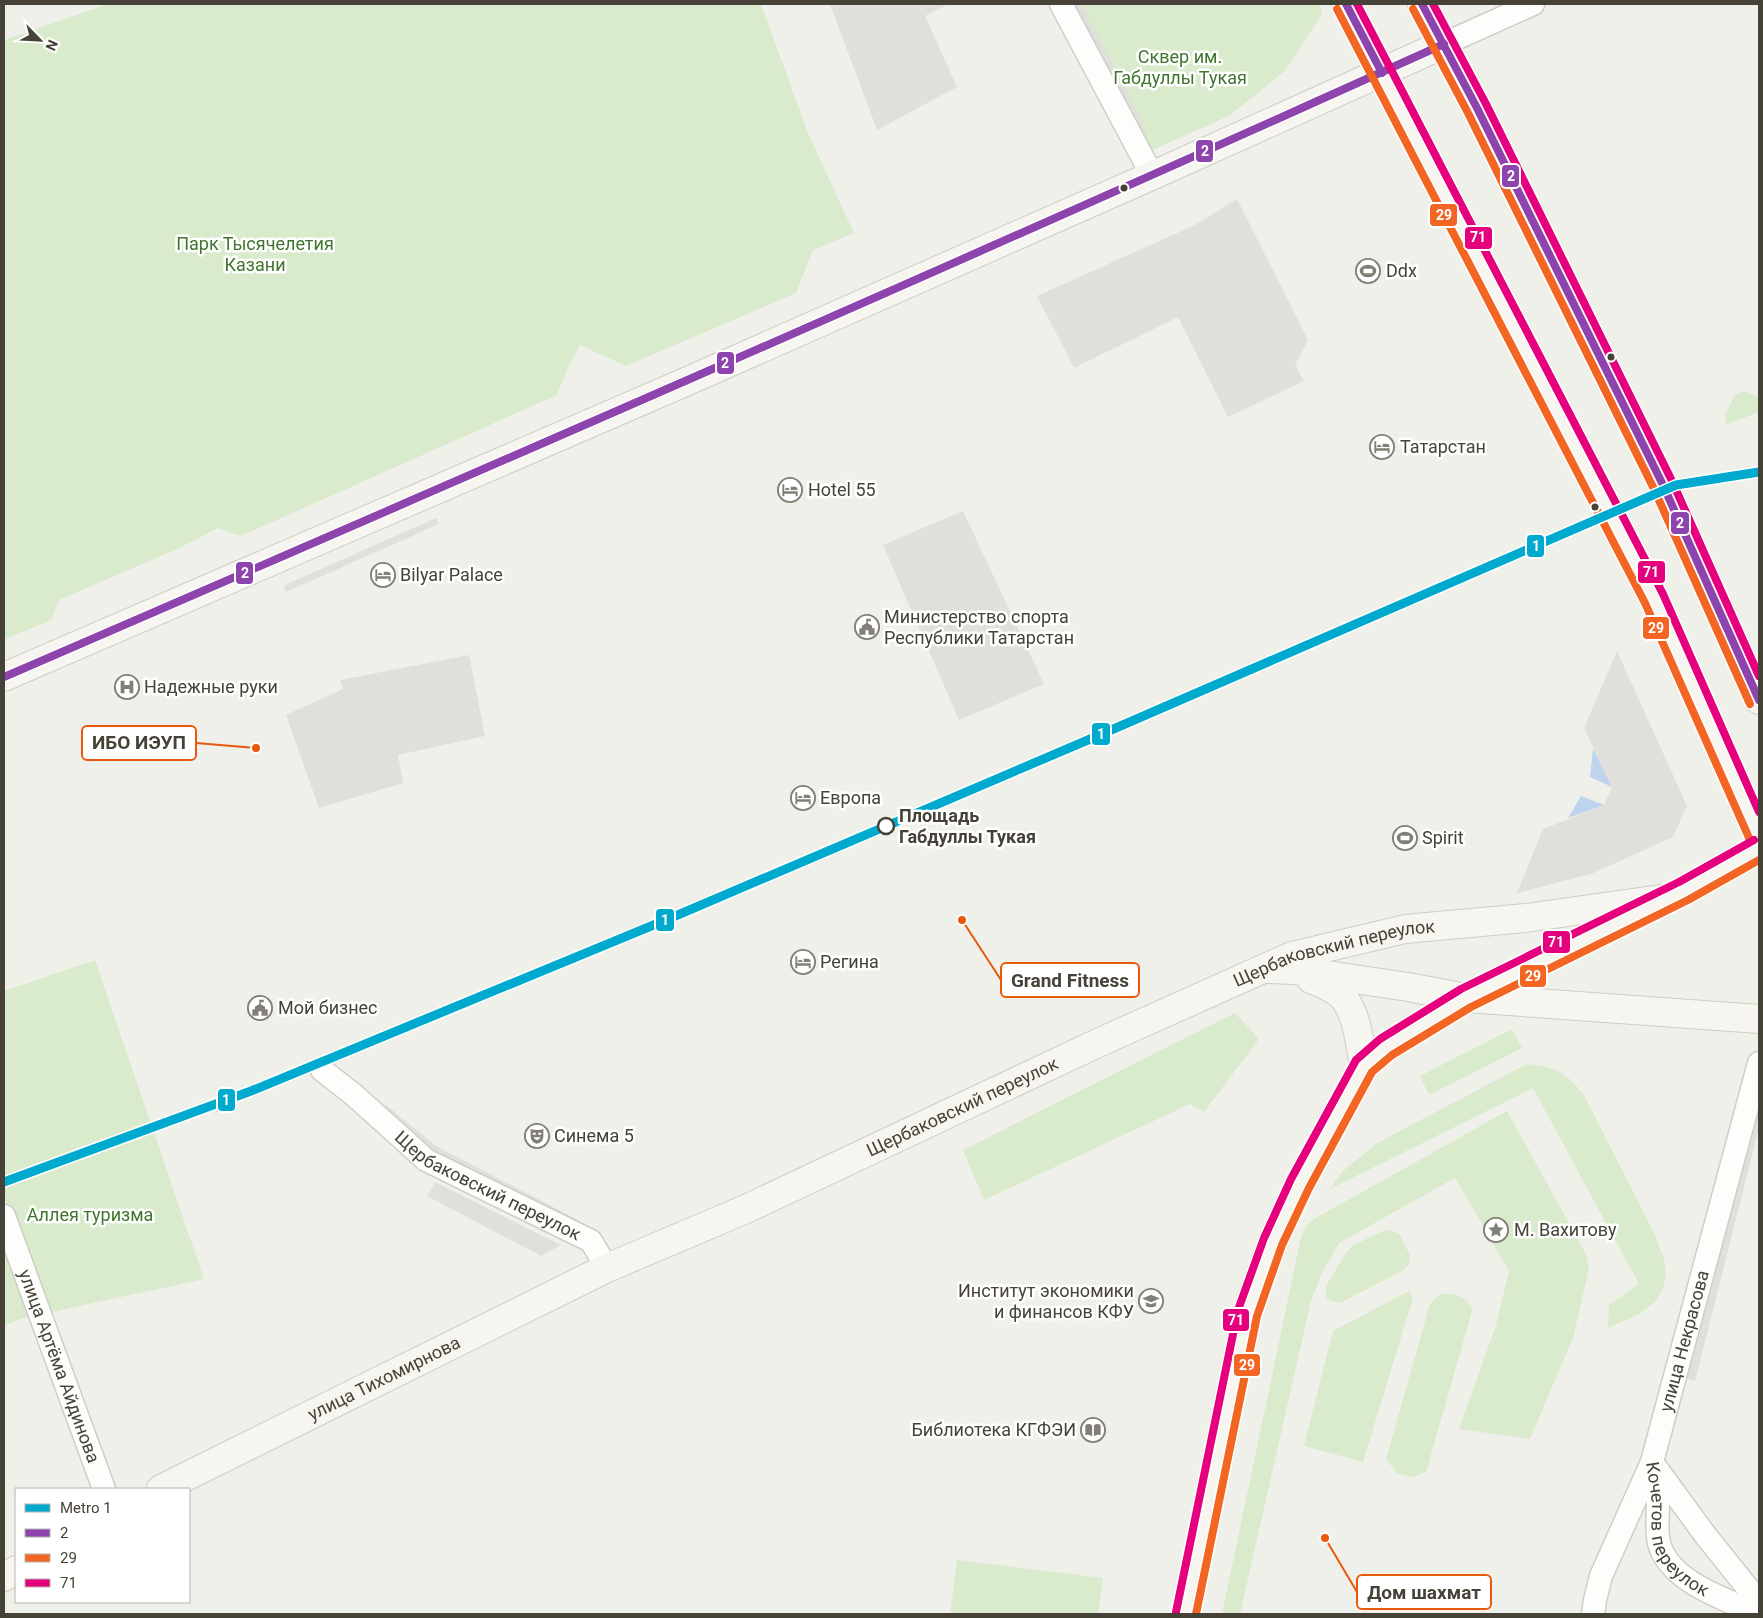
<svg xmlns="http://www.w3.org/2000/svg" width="1763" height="1618" viewBox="0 0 1763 1618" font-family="Roboto,sans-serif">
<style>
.green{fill:#daeacc}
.parking{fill:#e0dfdb}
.water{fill:#bed4ec}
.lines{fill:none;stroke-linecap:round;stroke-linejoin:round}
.street-casing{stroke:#cecdc8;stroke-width:25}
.secondary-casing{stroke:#cecdc2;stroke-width:30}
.street{stroke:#fdfdfc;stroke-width:22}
.secondary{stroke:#f7f5ef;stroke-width:28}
.bus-1-casing{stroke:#fff;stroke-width:11}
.bus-2-casing{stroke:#fff;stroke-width:11}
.bus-3-casing{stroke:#fff;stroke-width:11}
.bus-1{stroke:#8e44ad;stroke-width:8}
.bus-2{stroke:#f26522;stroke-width:8}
.bus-3{stroke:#e5007d;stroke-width:8}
.metro-1-casing{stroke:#fff;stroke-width:12}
.metro-1{stroke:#00a9ce;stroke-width:9}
.bus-dot{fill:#464237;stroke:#fff;stroke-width:2}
.stop-dot{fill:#fff;stroke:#464237;stroke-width:2.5}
.labels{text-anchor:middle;stroke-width:5;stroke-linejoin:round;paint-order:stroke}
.park-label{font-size:18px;fill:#40752d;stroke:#fff}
.poi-label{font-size:18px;fill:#464237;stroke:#fff;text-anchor:start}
.stop-label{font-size:18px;font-weight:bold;fill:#464237;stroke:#fff;text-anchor:start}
.street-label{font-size:18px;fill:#464237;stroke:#fff}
.leader{fill:none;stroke:#e8590c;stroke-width:2}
.callout-dot{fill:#e8590c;stroke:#fff;stroke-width:2}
.callout{fill:#fff;stroke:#e8590c;stroke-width:2}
.callout-label{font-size:19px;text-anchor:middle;font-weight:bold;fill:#464237}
.line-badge{stroke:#fff;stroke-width:2}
.badge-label{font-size:14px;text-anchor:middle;font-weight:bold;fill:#fff}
</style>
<rect width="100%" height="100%" fill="#f0f0eb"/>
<g class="green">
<polygon points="108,4 761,4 808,133 854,233 813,250 796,293 626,366 580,345 569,365 557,395 241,536 218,528 177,549 59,600 51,620 4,640 4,40"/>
<polygon points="1074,4 1320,4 1322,14 1285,71 1229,116 1152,150"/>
<polygon points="1744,391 1759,397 1759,412 1728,424 1726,423 1725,416 1734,396"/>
<polygon points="95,960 204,1279 20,1319 4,1326 4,991"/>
<polygon points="1235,1013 1259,1039 1204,1112 1190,1104 984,1200 963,1150"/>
<polygon points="1512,1029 1522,1048 1429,1095 1420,1076"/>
<path d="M 1527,1064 C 1556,1067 1566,1072 1584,1095 L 1653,1231 L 1664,1259 L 1666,1273 L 1663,1289 L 1655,1302 L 1641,1313 L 1608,1328 L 1609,1305 L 1639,1284 L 1533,1088 L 1330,1189 L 1342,1172 L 1377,1143 Z"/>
<polygon points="1507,1111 1586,1254 1589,1268 1573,1338 1530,1439 1459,1429 1496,1325 1509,1271 1455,1178 1339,1243 1323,1271 1311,1301 1240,1614 1222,1614 1301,1237 1306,1226 1314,1219"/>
<polygon points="1391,1230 1399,1234 1410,1255 1409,1264 1404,1270 1340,1303 1333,1302 1326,1297 1326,1286 1346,1253 1353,1245 1384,1231"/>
<polygon points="1409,1291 1413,1298 1363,1462 1304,1446 1333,1331"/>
<path d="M 1440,1294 C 1457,1293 1461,1296 1473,1308 L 1426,1472 L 1413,1477 L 1398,1474 L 1386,1459 L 1430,1304 Z"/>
<polygon points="957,1560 1103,1578 1098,1614 950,1614"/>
</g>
<g class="parking">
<polygon points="830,4 949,4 925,16 957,87 877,130"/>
<polygon points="1061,4 1081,4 1143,123 1133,141"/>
<polygon points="1237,199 1308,340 1295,365 1304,381 1228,417 1178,317 1074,368 1037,296 1195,225"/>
<polygon points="963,511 1044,684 959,720 883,545"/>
<polygon points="436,518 439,524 286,592 283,586"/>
<polygon points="1617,651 1687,806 1673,837 1591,874 1517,893 1543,829 1604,805 1612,787 1584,728"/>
<polygon points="469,655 485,736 398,755 403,783 319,808 286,715 343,689 340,680"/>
<polygon points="1759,1103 1759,1128 1695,1381 1675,1375"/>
<polygon points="386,1105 436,1146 580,1221 576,1227 433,1153 381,1112"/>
<polygon points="435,1182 561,1245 541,1256 427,1196"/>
</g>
<g class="water">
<polygon points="1593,748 1612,787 1590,777"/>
<polygon points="1581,796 1604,805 1568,818"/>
</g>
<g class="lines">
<defs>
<g id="street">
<polyline points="1061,4 1152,175"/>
<polyline points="1444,44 1533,4"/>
<path id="s1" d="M 322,1070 L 354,1095 L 426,1160 L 591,1241 L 607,1268"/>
<path id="s2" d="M 4,1216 L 104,1489"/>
<path id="s3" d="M 1652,1463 C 1654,1477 1657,1491 1658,1505 C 1658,1518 1656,1530 1659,1543 C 1669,1582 1727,1600 1759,1614"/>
<polyline points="1654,1465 1706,1536 1759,1602"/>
<path id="s4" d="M 1593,1614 L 1595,1600 L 1601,1576 L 1652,1462 L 1759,1063"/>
</g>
<g id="secondary">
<polyline points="1346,4 1654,599 1759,836"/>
<polyline points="1422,4 1477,108 1663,485 1759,700"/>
<polyline points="4,677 690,380 1167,169 1444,44"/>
<polyline points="1269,969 1294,970 1408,987 1466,998 1759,1019"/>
<path d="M 1311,979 C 1321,983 1334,988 1342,996 C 1357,1012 1360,1045 1364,1066"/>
<path id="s5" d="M 161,1489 L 607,1268 L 746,1209 L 1100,1042 L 1292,956 L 1405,929 L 1526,918 L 1668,898"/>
<polyline points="4,1577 16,1570"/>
<polyline points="1186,1614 1247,1313 1273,1241 1300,1183 1364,1066 1386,1047 1466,998 1684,891 1759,849"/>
</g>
</defs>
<use href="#street" class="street-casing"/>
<use href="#secondary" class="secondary-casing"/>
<use href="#street" class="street"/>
<use href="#secondary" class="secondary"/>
<defs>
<g id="bus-1">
<polyline points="1346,4 1382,73"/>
<polyline points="1422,4 1477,108 1663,485 1759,700"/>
<path d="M 4,677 C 485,469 966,260 1444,44"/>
</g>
<g id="bus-2">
<polyline points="1337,9 1645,603 1750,840"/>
<polyline points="1413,9 1468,113 1654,489 1750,704"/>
<polyline points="1196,1614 1257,1316 1282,1245 1309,1188 1372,1072 1392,1055 1471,1007 1688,900 1759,860"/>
</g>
<g id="bus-3">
<polyline points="1357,4 1663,594 1759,812"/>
<polyline points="1433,4 1486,104 1672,481 1759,676"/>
<polyline points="1176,1612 1238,1310 1264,1238 1291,1179 1356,1060 1380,1039 1461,989 1679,882 1754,840"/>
</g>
</defs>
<use href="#bus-1" class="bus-1-casing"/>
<use href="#bus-2" class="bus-2-casing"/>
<use href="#bus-3" class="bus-3-casing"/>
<use href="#bus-1" class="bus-1"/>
<use href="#bus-2" class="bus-2"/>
<use href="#bus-3" class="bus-3"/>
<defs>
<polyline id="metro-1" points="4,1182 251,1091 673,917 1102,734 1676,485 1759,472"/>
</defs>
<use href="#metro-1" class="metro-1-casing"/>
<use href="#metro-1" class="metro-1"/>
</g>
<defs>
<symbol id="stadium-ring" viewBox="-11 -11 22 22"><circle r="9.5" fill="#fff" stroke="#827f76" stroke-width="1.5"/><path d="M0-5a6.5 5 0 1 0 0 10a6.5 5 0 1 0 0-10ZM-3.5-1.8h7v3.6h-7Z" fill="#827f76"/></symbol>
<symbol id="hotel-ring" viewBox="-11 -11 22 22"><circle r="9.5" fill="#fff" stroke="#827f76" stroke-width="1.5"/><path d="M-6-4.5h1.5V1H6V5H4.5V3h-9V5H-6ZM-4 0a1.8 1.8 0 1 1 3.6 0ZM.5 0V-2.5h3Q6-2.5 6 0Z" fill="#827f76"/></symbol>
<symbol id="civic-ring" viewBox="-11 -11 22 22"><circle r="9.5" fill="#fff" stroke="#827f76" stroke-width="1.5"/><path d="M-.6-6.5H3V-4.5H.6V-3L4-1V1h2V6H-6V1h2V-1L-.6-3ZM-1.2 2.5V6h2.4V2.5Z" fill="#827f76"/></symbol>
<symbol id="hospital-ring" viewBox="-11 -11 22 22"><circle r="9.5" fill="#fff" stroke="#827f76" stroke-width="1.5"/><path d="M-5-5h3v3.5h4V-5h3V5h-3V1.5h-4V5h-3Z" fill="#827f76"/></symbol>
<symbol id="theatre-ring" viewBox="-11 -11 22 22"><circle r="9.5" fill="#fff" stroke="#827f76" stroke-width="1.5"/><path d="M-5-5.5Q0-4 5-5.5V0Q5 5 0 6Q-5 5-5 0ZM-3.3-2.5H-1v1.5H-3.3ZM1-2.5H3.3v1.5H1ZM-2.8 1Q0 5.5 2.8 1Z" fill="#827f76"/></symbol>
<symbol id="sight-ring" viewBox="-11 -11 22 22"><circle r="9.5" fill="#fff" stroke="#827f76" stroke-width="1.5"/><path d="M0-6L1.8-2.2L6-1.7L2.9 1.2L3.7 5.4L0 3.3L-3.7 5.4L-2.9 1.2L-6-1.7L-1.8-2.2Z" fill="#827f76"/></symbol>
<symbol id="university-ring" viewBox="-11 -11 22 22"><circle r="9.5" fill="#fff" stroke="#827f76" stroke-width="1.5"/><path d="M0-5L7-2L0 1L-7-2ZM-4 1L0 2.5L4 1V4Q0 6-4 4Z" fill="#827f76"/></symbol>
<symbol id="library-ring" viewBox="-11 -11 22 22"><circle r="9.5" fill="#fff" stroke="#827f76" stroke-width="1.5"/><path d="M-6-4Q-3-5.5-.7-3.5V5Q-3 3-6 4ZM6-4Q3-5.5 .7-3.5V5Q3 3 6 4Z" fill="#827f76"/></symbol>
</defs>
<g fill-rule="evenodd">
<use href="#stadium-ring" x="1354" y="257" width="28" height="28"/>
<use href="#hotel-ring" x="1368" y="433" width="28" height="28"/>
<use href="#hotel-ring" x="776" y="476" width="28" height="28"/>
<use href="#hotel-ring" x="369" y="561" width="28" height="28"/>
<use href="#civic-ring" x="853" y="613" width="28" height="28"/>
<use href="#hospital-ring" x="113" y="673" width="28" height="28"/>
<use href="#hotel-ring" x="789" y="784" width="28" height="28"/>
<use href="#stadium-ring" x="1391" y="824" width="28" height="28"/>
<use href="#hotel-ring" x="789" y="948" width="28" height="28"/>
<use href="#civic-ring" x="246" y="994" width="28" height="28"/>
<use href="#theatre-ring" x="523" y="1122" width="28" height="28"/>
<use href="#sight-ring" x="1482" y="1216" width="28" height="28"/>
<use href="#university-ring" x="1137" y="1287" width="28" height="28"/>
<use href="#library-ring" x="1079" y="1416" width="28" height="28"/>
</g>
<g class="bus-dot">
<circle cx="1124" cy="188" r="4.5"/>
<circle cx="1611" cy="357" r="4.5"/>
<circle cx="1595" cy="507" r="4.5"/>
</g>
<circle class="stop-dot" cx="886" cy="826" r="8"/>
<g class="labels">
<g class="park-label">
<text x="1180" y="63">Сквер им.<tspan x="1180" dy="21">Габдуллы Тукая</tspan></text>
<text x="255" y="250">Парк Тысячелетия<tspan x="255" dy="21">Казани</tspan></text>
<text x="90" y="1221">Аллея туризма</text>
</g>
<g class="poi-label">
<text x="1386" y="277">Ddx</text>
<text x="1400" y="453">Татарстан</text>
<text x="808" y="496">Hotel 55</text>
<text x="400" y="581">Bilyar Palace</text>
<text x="884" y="623">Министерство спорта<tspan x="884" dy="21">Республики Татарстан</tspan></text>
<text x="144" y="693">Надежные руки</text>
<text x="820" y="804">Европа</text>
<text x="1422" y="844">Spirit</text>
<text x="820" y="968">Регина</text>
<text x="278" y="1014">Мой бизнес</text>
<text x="554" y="1142">Синема 5</text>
<text x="1514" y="1236">М. Вахитову</text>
<text x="1134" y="1297" text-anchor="end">Институт экономики<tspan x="1134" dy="21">и финансов КФУ</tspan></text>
<text x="1076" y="1436" text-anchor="end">Библиотека КГФЭИ</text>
</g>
<g class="stop-label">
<text x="899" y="822">Площадь<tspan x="899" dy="21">Габдуллы Тукая</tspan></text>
</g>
<g class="street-label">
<text dy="6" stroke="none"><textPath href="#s5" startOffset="1292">Щербаковский переулок</textPath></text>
<text dy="6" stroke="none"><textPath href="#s5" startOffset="888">Щербаковский переулок</textPath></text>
<text dy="6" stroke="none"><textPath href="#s1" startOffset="204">Щербаковский переулок</textPath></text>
<text dy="6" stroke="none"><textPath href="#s4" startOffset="289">улица Некрасова</textPath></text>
<text dy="6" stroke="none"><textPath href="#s2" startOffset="160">улица Артёма Айдинова</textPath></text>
<text dy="6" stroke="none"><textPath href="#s5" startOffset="249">улица Тихомирнова</textPath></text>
<text dy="6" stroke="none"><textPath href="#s3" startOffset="75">Кочетов переулок</textPath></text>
</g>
</g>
<path class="leader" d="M256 748L196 743M962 920L1001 980M1325 1538L1357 1592"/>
<g class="callout-dot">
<circle cx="256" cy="748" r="5"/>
<circle cx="962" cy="920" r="5"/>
<circle cx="1325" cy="1538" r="5"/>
</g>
<g class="callout">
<rect x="82" y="726" width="114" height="34" rx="5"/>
<rect x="1001" y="963" width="138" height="34" rx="5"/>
<rect x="1357" y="1575" width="134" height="34" rx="5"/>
</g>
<g class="callout-label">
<text x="139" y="749">ИБО ИЭУП</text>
<text x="1070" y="987">Grand Fitness</text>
<text x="1424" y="1599">Дом шахмат</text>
</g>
<g class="line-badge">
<rect x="1195" y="139" width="19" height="24" rx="5" fill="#8e44ad"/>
<rect x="1501" y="164" width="19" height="24" rx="5" fill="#8e44ad"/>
<rect x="1429" y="203" width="29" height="24" rx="5" fill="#f26522"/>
<rect x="1464" y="226" width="29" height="24" rx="5" fill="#e5007d"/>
<rect x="716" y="351" width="19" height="24" rx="5" fill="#8e44ad"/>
<rect x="1670" y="511" width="20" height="24" rx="5" fill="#8e44ad"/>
<rect x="1526" y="534" width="19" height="24" rx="5" fill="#00a9ce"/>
<rect x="1637" y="560" width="29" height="24" rx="5" fill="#e5007d"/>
<rect x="235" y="561" width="19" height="24" rx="5" fill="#8e44ad"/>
<rect x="1642" y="616" width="28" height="24" rx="5" fill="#f26522"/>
<rect x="1091" y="722" width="20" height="24" rx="5" fill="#00a9ce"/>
<rect x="655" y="908" width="20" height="24" rx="5" fill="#00a9ce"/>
<rect x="1542" y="930" width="29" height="24" rx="5" fill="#e5007d"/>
<rect x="1519" y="964" width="28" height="24" rx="5" fill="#f26522"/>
<rect x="217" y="1088" width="19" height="24" rx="5" fill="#00a9ce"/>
<rect x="1222" y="1308" width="28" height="24" rx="5" fill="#e5007d"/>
<rect x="1233" y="1353" width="28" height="24" rx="5" fill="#f26522"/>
</g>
<g class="badge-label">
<text x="1205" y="156">2</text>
<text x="1511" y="181">2</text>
<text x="1444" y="220">29</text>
<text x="1478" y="242">71</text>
<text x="725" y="368">2</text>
<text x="1680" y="528">2</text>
<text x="1536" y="551">1</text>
<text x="1651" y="577">71</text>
<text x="245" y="578">2</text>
<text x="1656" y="633">29</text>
<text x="1101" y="739">1</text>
<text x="665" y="925">1</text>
<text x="1556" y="947">71</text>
<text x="1533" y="981">29</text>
<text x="226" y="1105">1</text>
<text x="1236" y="1325">71</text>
<text x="1247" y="1370">29</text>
</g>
<rect width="1763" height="1618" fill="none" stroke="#464237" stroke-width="10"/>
<rect x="15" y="1488" width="175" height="115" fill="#ffffff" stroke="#b5b3af"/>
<rect x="25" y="1504" width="25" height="8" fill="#00a9ce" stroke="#b5b3af"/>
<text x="60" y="1513" font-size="15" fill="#464237">Metro 1</text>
<rect x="25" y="1529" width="25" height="8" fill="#8e44ad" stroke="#b5b3af"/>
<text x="60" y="1538" font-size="15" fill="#464237">2</text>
<rect x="25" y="1554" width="25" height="8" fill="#f26522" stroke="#b5b3af"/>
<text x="60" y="1563" font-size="15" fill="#464237">29</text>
<rect x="25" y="1579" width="25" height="8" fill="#e5007d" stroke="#b5b3af"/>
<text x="60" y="1588" font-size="15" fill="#464237">71</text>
<g transform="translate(40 40) rotate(114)" stroke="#ffffff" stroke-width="4" paint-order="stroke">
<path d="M0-4L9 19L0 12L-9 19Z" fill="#464237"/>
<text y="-8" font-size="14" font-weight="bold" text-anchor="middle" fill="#464237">N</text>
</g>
</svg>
